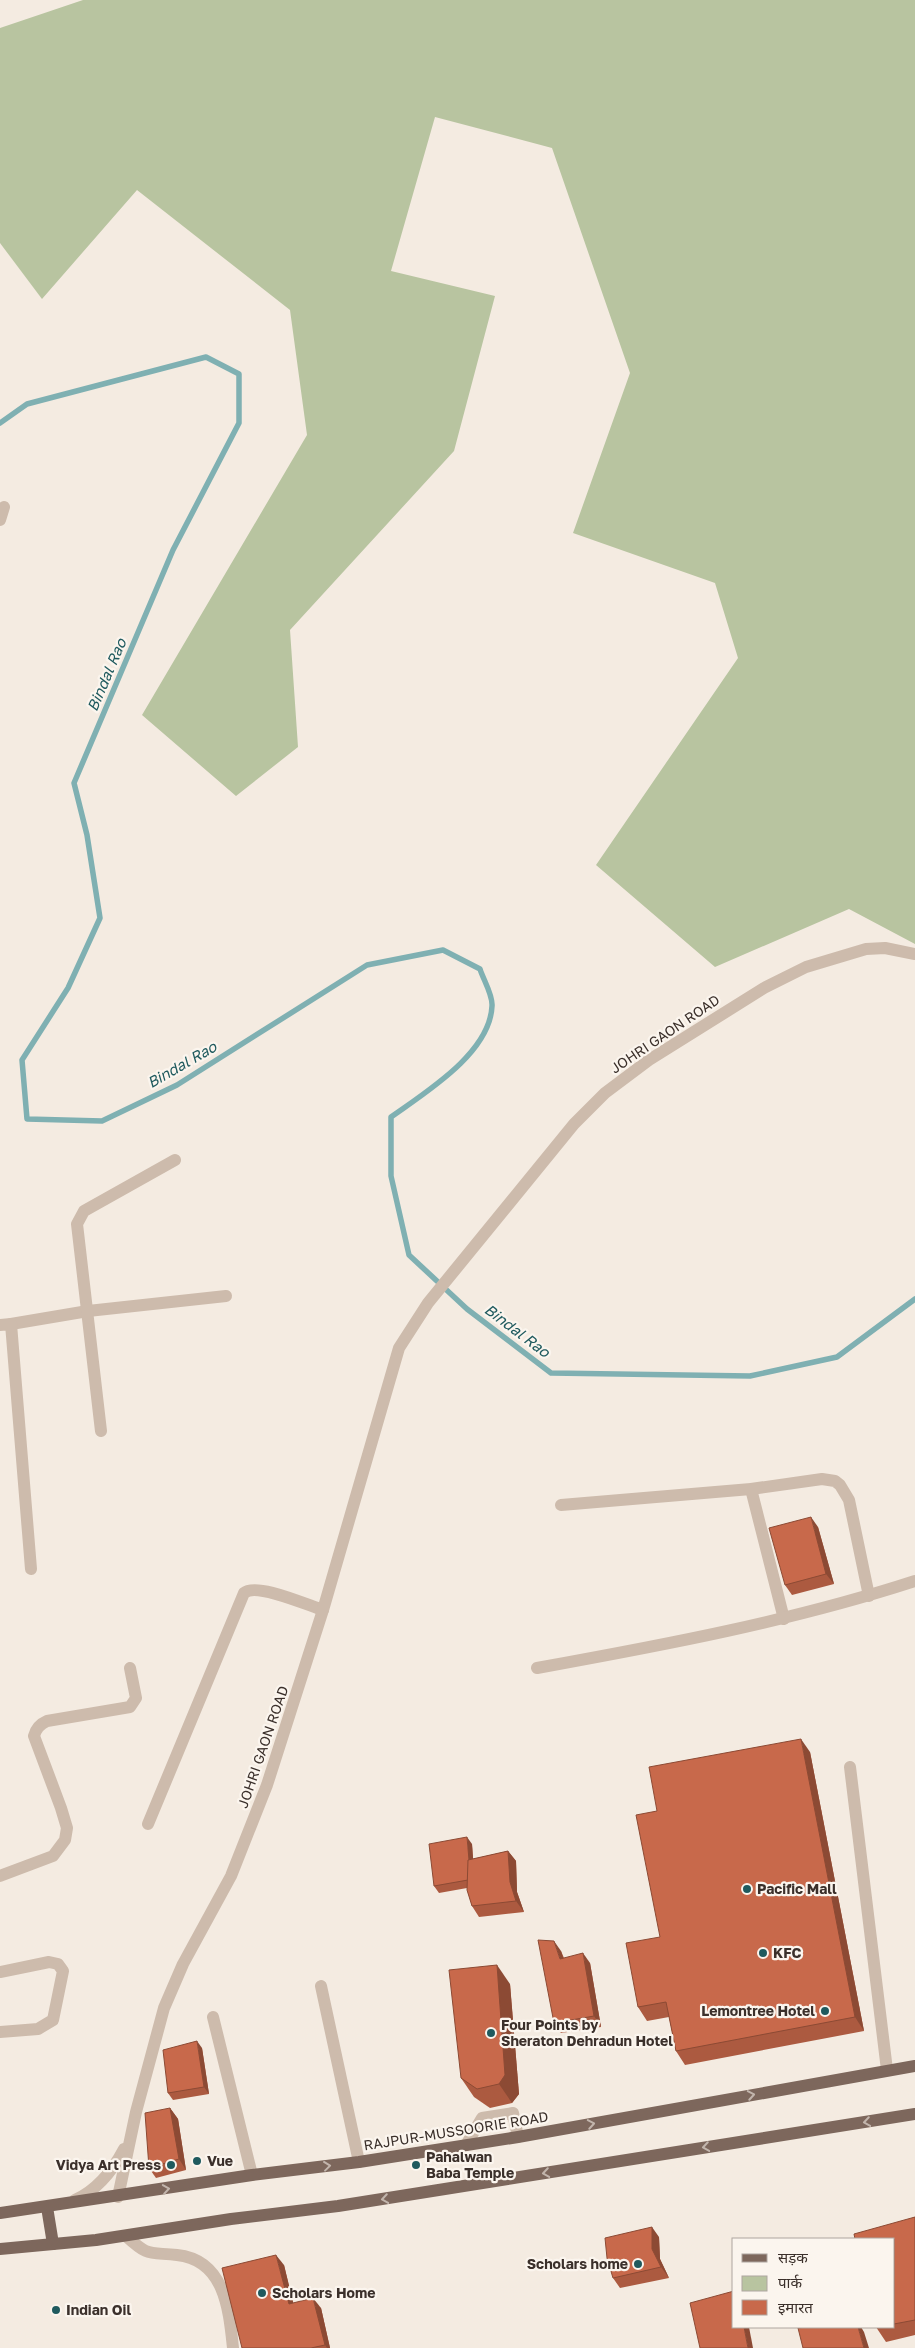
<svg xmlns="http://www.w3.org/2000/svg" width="915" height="2348" viewBox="0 0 915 2348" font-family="'Golos Text','Noto Sans Devanagari',sans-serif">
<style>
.green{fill:#b8c4a0}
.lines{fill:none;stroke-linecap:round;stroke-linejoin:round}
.stream{stroke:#7fb0b2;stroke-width:5.5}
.minor{stroke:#cdbbac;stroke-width:12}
.major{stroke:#7d675c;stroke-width:12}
.wall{fill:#ac5a40}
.shaded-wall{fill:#8c4a34}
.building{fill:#c8694b;stroke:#8c4a34}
.oneway{stroke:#c2b5ac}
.poi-dot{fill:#1f5a5e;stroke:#fbf5ee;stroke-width:2}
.labels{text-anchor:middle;stroke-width:4.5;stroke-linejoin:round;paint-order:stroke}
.street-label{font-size:14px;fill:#3b302b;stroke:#fbf5ee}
.poi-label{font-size:14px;font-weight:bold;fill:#3b302b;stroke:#fbf5ee;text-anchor:start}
.water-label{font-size:15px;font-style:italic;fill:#1f5a5e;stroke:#fbf5ee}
</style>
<rect width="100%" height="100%" fill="#f4ebe1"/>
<polygon class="green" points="83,0 915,0 915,944 849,909 715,967 596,865 738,658 715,583 573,533 630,373 552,148 435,117 391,271 495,296 454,451 290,630 298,747 236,796 142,715 307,435 290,310 137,190 42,299 0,243 0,28"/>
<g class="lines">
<path class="stream" d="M 0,423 L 27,404 L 206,357 L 239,374 L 239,423 L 173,550 L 74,783 L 87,835 L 100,918 L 68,988 L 22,1060 L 27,1119 L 102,1121 L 177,1085 L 367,965 L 443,950 L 480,969 C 483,979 493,995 492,1006 C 490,1053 426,1092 391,1117 L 391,1176 L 409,1255 L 467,1309 L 551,1373 L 750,1376 L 837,1357 L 915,1299"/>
<g class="minor">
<polyline points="0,520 4,507"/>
<polyline points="11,1324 88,1311 226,1296"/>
<polyline points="0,1325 11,1324 31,1569"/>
<polyline points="101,1431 77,1224 84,1211 175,1160"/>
<polyline points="751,1489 784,1619"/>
<polyline points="561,1505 751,1489 822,1479 835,1481 840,1485 849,1500 869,1596"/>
<path d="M 537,1668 C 664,1645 792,1621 915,1581"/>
<polyline points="850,1767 887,2070"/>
<path d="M 148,1824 L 244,1593 C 256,1582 307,1605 323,1610"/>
<path d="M 0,1876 L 53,1856 L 65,1840 L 67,1828 L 61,1808 L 34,1736 C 36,1728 40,1724 47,1721 L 130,1707 L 136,1698 L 130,1668"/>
<polyline points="0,1972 49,1962 58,1964 63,1971 53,2020 38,2029 0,2032"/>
<polyline points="321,1986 359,2162"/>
<polyline points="213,2017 252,2175"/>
<polyline points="466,2145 482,2118 513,2113 518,2137"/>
<polyline points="118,2197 136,2112 164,2008 183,1964 231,1876 267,1785 323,1610 399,1348 428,1303 574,1124 605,1093 649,1060 764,988 806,967 866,949 885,948 915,954"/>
<path d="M 75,2200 C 97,2190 113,2170 124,2149"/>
<path d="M 126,2236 C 149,2257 148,2252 177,2255 C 225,2260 229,2310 233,2348"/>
</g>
<g class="major">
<polyline points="47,2207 53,2244"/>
<polyline points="0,2213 252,2175 359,2162 518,2137 915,2066"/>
<polyline points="0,2249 96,2240 231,2219 338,2206 915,2114"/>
</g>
</g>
<g class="wall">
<polygon points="818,1527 834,1584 792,1595 785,1585"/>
<polygon points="810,1752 864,2031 685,2065 676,2051 669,2017 647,2021 638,2007 660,1937 657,1811"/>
<polygon points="472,1844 473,1859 508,1851 516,1861 517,1892 524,1912 479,1917 472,1906 467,1888 439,1893 434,1886"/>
<polygon points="561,1951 564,1958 590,1963 601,2027 561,2033 554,2023"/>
<polygon points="510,1984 519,2094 512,2103 490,2108 474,2097 461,2078"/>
<polygon points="202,2048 209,2094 173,2100 168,2093"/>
<polygon points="170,2108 178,2119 186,2170 156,2178 149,2168"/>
<polygon points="915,2217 915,2335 886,2342 876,2327 894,2327 894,2239"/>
<polygon points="659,2237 660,2259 669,2278 620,2288 613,2278"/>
<polygon points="284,2265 293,2303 321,2308 330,2348 242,2348"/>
</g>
<g class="shaded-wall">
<polygon points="811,1517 818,1527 834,1584 826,1574"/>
<polygon points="801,1739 810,1752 864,2031 855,2017"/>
<polygon points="467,1837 472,1844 475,1886 470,1879"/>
<polygon points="508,1851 516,1861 517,1892 524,1912 516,1901 510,1882"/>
<polygon points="554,1941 561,1951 567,1970 560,1959"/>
<polygon points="583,1953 590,1963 601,2027 594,2016"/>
<polygon points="497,1965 510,1984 519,2094 512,2103 499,2084"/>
<polygon points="197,2041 202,2048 209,2094 204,2087"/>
<polygon points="170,2108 178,2119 186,2170 179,2159"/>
<polygon points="652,2227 659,2237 660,2259 669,2278 661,2267 652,2249"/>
<polygon points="276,2255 284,2265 296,2314 289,2304"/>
<polygon points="313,2298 321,2308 330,2348 327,2348 325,2345"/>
<polygon points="744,2327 749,2327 753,2348 748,2348"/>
<polygon points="858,2327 861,2327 864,2332 869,2348 864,2348"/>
</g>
<g class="building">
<polygon points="811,1517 826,1574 785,1585 769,1528"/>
<polygon points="801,1739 855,2017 676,2051 666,2002 638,2007 626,1943 660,1937 636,1815 657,1811 649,1767"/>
<polygon points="467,1837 469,1860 468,1880 434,1886 429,1844"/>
<polygon points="508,1851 510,1882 516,1901 472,1906 467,1890 468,1860"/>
<polygon points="538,1940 554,1941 560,1959 583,1953 594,2016 554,2023"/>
<polygon points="497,1965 505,2075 499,2084 477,2089 461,2078 449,1970"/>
<polygon points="197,2041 204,2087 168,2093 163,2050"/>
<polygon points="170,2108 179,2159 149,2168 145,2113"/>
<polygon points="915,2217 915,2320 894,2324 894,2239 855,2239 854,2234"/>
<polygon points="652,2227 652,2249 661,2267 613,2278 607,2258 605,2238"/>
<polygon points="276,2255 289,2304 313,2298 325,2345 311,2348 242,2348 222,2268"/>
<polygon points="734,2291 734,2327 744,2327 748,2348 700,2348 690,2303"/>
<polygon points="806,2327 858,2327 864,2348 803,2348 798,2328"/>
</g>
<defs><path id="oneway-chevron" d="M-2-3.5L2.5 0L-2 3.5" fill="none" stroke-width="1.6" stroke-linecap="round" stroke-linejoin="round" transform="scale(1.25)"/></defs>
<g class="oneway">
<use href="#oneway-chevron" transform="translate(751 2095) rotate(-10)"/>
<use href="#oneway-chevron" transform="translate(867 2122) rotate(171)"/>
<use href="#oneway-chevron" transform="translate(591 2124) rotate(-10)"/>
<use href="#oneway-chevron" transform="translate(706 2147) rotate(171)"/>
<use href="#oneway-chevron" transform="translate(327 2166) rotate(-7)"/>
<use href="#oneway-chevron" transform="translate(546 2173) rotate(171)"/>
<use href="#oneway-chevron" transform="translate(166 2189) rotate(-9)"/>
<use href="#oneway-chevron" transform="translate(385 2199) rotate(171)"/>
</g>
<g class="poi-dot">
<circle cx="747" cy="1889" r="5"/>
<circle cx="763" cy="1953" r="5"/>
<circle cx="825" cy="2011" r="5"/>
<circle cx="491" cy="2033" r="5"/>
<circle cx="197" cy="2161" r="5"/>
<circle cx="171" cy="2165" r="5"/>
<circle cx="416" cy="2165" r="5"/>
<circle cx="638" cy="2264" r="5"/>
<circle cx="262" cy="2293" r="5"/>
<circle cx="56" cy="2310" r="5"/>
</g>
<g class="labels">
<g class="street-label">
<text transform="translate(665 1034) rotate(-34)" y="5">JOHRI GAON ROAD</text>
<text transform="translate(263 1747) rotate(-71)" y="5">JOHRI GAON ROAD</text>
<text transform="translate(456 2131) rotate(-9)" y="5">RAJPUR-MUSSOORIE ROAD</text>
</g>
<g class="poi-label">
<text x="757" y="1894">Pacific Mall</text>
<text x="773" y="1958">KFC</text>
<text x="815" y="2016" text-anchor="end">Lemontree Hotel</text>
<text x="501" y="2030">Four Points by<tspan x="501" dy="16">Sheraton Dehradun Hotel</tspan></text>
<text x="426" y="2162">Pahalwan<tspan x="426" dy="16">Baba Temple</tspan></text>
<text x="207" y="2166">Vue</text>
<text x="161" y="2170" text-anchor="end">Vidya Art Press</text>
<text x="628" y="2269" text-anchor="end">Scholars home</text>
<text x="272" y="2298">Scholars Home</text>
<text x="66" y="2315">Indian Oil</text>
</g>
<g class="water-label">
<text transform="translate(107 675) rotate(-67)" y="5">Bindal Rao</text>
<text transform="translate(182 1065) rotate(-30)" y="5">Bindal Rao</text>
<text transform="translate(517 1331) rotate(37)" y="5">Bindal Rao</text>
</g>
</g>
<rect x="732" y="2238" width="162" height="90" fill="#fbf5ee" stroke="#aea6a0"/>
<rect x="742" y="2254" width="25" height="8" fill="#7d675c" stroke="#aea6a0"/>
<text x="778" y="2263" font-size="15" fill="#3b302b">सड़क</text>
<rect x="742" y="2276" width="25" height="15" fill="#b8c4a0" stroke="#aea6a0"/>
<text x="778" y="2288" font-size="15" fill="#3b302b">पार्क</text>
<rect x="742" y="2300" width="25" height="15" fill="#c8694b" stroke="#aea6a0"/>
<text x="778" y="2313" font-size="15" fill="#3b302b">इमारत</text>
</svg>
